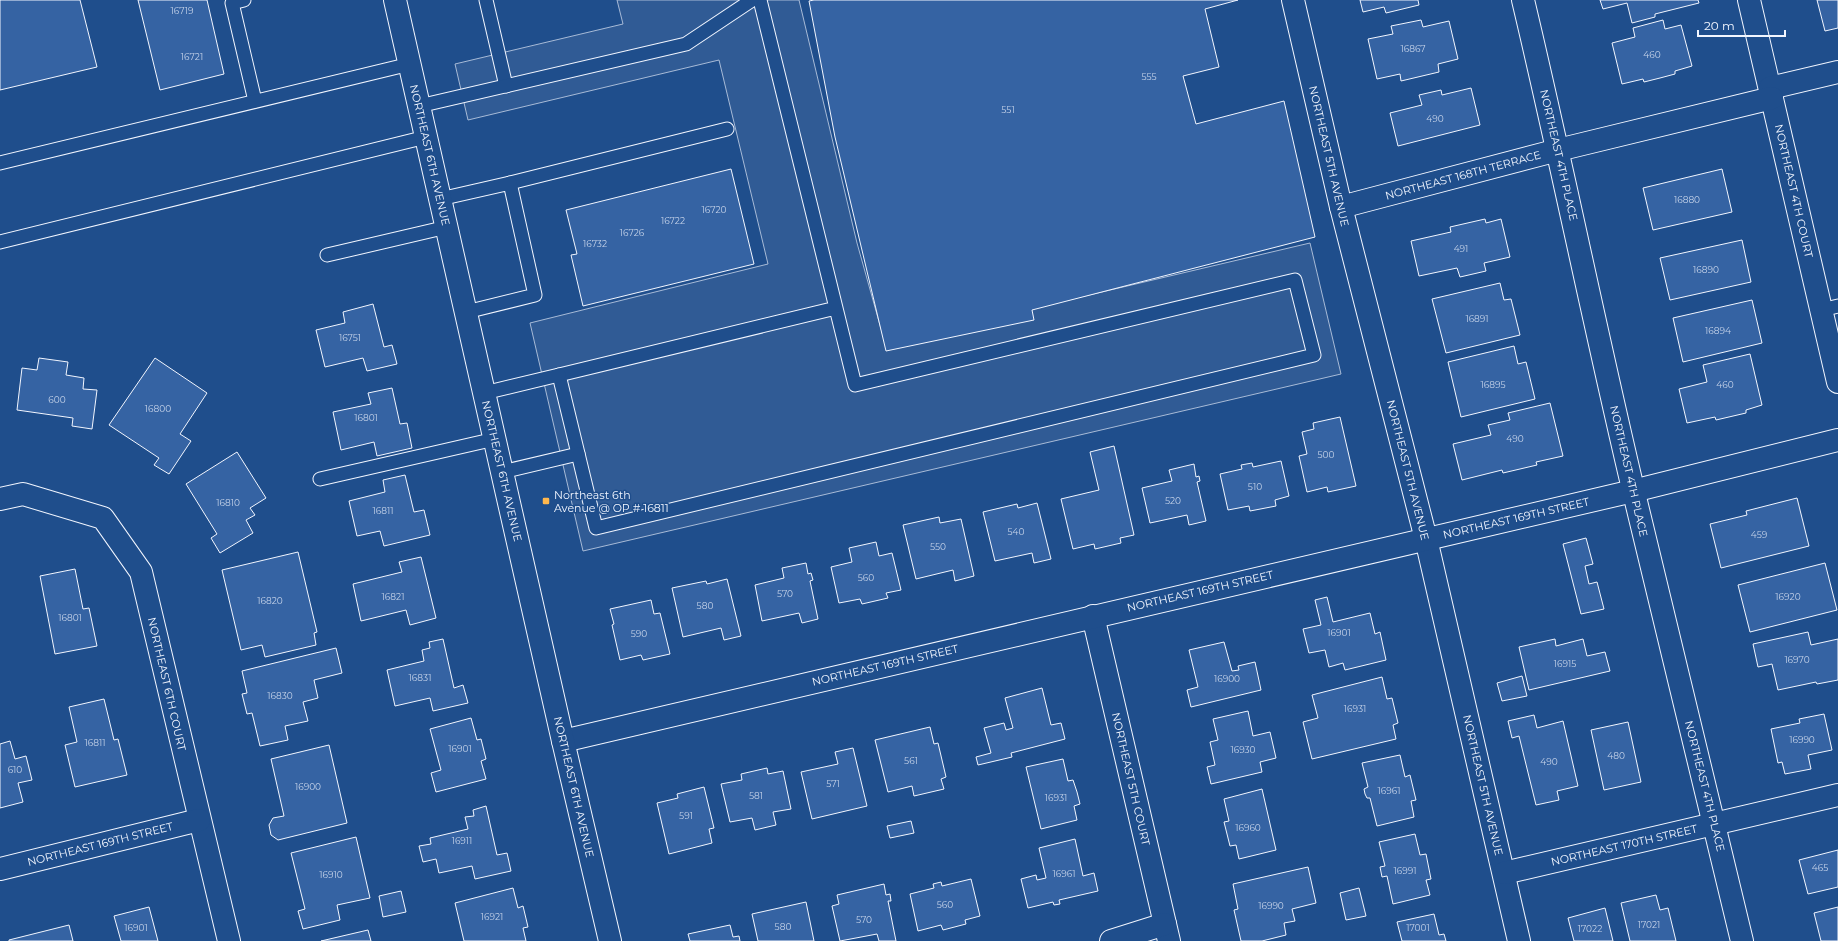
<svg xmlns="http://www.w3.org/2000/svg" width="1838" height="941" viewBox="0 0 1838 941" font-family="Montserrat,sans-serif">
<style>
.parking{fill:#305b95;stroke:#a8bbd7}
.building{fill:#3563a3;stroke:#f2f6ff}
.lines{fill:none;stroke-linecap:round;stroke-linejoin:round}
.service-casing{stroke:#f2f6ff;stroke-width:15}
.minor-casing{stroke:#f2f6ff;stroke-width:24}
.secondary-casing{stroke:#f2f6ff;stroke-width:24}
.service{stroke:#1f4e8c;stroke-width:13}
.minor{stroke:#1f4e8c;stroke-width:22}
.secondary{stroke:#1f4e8c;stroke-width:22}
.poi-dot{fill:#ffb74d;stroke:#1f4e8c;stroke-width:1.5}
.labels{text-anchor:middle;stroke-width:3;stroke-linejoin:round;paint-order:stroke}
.number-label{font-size:9px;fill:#c3d1e8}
.street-label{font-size:11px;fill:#f2f6ff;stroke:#1f4e8c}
.poi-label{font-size:11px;fill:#f2f6ff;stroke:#1f4e8c;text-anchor:start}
</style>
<rect width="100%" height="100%" fill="#1f4e8c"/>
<polygon class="parking" points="617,0 799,0 857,243 885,343 1310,243 1341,374 583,551 530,323 768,264 719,60 468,120 455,64 623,24"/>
<g class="building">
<polygon points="0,0 80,0 97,67 0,90"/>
<polygon points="138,0 207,0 224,74 160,90"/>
<polygon points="814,0 1238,0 1205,9 1219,67 1183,76 1196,124 1284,101 1315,237 1032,310 1034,320 886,351 835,137 809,1"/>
<polygon points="1360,0 1418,0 1419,5 1386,13 1384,7 1363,12"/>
<polygon points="1600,0 1698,0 1699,3 1655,14 1655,17 1632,23 1627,3 1603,9"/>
<polygon points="1817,0 1838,0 1838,28 1825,31"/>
<polygon points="1421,20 1423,27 1449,21 1458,59 1438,64 1439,72 1401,81 1400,74 1377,79 1368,39 1393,34 1391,26"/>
<polygon points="1663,20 1665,29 1681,25 1692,66 1675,71 1675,74 1660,78 1644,82 1643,79 1622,84 1612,43 1635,37 1633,28"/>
<polygon points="1471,88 1480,125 1398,146 1390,113 1422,105 1419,95 1441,90 1442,95"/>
<polygon points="731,169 754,264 583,306 571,255 577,254 566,210"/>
<polygon points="1722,169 1732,212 1653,230 1643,188"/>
<polygon points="1485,219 1486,223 1501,219 1510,257 1484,263 1486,271 1460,277 1457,268 1419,276 1411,241 1451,232 1450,227"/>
<polygon points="1742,240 1751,282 1670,300 1660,258"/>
<polygon points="1500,283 1504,300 1511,299 1520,335 1446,353 1432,299"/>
<polygon points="1752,300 1762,343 1683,362 1673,318"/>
<polygon points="373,304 384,347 392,345 397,364 367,371 363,358 325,367 316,330 345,323 343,312"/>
<polygon points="1514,346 1518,364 1526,362 1535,399 1461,417 1448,362"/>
<polygon points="1750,354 1762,405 1746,410 1746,413 1716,420 1715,417 1687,423 1679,389 1707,382 1703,365"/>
<polygon points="39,358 68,362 66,375 84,378 83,389 97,390 92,429 72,426 73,418 17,410 22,368 37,370"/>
<polygon points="155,358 207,393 180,434 191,441 169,474 154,465 159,458 109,425"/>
<polygon points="392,388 400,424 407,423 412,448 377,456 374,442 341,450 333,412 371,404 368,393"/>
<polygon points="1550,403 1563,456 1536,462 1537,465 1503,473 1502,470 1462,480 1453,444 1491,435 1488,425 1510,420 1508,413"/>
<polygon points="1340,417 1356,486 1328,492 1327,487 1307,492 1299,456 1307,454 1302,432 1314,429 1313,423"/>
<polygon points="1114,446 1134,535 1120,538 1121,543 1095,549 1094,544 1073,549 1061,499 1099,490 1090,452"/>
<polygon points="237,452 266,498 250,508 255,515 246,520 253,533 220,553 211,538 217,534 186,484"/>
<polygon points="1281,461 1289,496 1275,500 1276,506 1250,511 1249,506 1228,510 1220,474 1242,469 1241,465 1252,463 1253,467"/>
<polygon points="1194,464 1196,477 1199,476 1200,481 1197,482 1206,521 1189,525 1187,515 1150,523 1142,488 1172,481 1169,470"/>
<polygon points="405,475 414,512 424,510 430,535 384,546 380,531 357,536 349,501 385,492 383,480"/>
<polygon points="1797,498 1809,546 1721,568 1710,524 1747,515 1746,511"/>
<polygon points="1037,503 1051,559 1034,563 1032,553 995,561 983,512 1017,504 1018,508"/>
<polygon points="939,517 940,523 961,519 974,576 955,581 953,570 916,579 903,525"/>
<polygon points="1586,538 1593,564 1585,566 1589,584 1597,582 1604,609 1581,614 1563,544"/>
<polygon points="876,542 879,556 892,553 901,590 886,593 888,598 862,604 860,599 839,603 831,567 852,562 849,548"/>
<polygon points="298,552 317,632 314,633 316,645 265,657 262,645 241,650 222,570"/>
<polygon points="421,557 436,618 410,625 406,610 361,621 353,584 402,572 399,562"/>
<polygon points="806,563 808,574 811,573 813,580 810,581 818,619 802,623 799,613 762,621 755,585 784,578 782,568"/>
<polygon points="1825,563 1837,610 1750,632 1738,585"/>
<polygon points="75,569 83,609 89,608 97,646 55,654 40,576"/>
<polygon points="727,579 741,636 724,640 721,628 683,637 672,588 706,581 707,584"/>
<polygon points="1327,597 1333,622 1370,613 1375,634 1380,632 1386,660 1345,670 1343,663 1329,667 1325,650 1309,653 1303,629 1321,625 1315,600"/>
<polygon points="651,600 654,614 660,613 670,654 643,660 641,655 620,660 612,625 614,624 610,609"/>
<polygon points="1808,632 1811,645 1838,639 1838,680 1817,684 1816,682 1778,690 1772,664 1758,667 1753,644"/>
<polygon points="443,639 454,688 463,685 468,703 433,711 430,698 395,706 387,670 424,661 422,650 430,648 429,642"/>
<polygon points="1555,639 1556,646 1583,639 1587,656 1605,652 1610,671 1529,690 1519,647"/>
<polygon points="1224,642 1232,671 1239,670 1238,666 1255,662 1261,690 1191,707 1187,690 1198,687 1189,650"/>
<polygon points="336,648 342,673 314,680 318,698 303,702 308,721 285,726 288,740 260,746 252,713 247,714 242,694 247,693 242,671"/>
<polygon points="1522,676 1527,696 1502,701 1497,683"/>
<polygon points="1382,677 1387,699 1392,698 1398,723 1393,725 1396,739 1312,759 1303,722 1318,718 1312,695"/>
<polygon points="1042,688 1051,725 1061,723 1065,739 1011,753 1012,757 978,765 976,757 991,753 984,728 1004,723 1006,730 1013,728 1005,698"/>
<polygon points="104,699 114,740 118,739 127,775 75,787 65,745 77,742 69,707"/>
<polygon points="1248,711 1253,736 1270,732 1276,758 1260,762 1262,772 1211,784 1207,767 1215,765 1210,742 1218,740 1213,719"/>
<polygon points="1824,714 1832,750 1808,755 1811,769 1785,774 1782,762 1778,763 1771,729 1800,723 1799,719"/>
<polygon points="1534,715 1537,728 1563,721 1578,786 1557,791 1559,800 1536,805 1519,736 1512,738 1508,721"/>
<polygon points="471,718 477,740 481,739 486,759 481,761 486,779 436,792 431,773 441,770 430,729"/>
<polygon points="1628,722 1641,782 1604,790 1591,730"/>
<polygon points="930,727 934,744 938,743 946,777 941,779 944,789 914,796 912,786 888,792 875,740"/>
<polygon points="10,741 15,759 26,756 32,780 18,783 23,802 0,808 0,744"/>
<polygon points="329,745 347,823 278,840 271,835 269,825 273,818 284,816 271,759"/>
<polygon points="853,748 867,806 812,819 801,772 838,764 835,752"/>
<polygon points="1400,755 1405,777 1410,775 1416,800 1411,801 1414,817 1377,826 1370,798 1367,798 1365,794 1364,789 1368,787 1362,763"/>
<polygon points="1063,759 1068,781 1073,780 1077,792 1080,804 1074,806 1077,820 1041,829 1026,767"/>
<polygon points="767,768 768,774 783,771 791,809 773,812 776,825 755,830 752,818 730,822 721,784 742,780 741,774"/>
<polygon points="704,787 714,828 709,829 712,843 669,854 657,803 678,798 677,794"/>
<polygon points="1262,789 1276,850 1239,859 1236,845 1230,846 1224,822 1229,821 1224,799"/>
<polygon points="486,806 497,855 507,853 511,871 475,879 472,866 439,873 436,859 423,862 419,846 431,844 430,838 468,829 465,817 474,816 473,810"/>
<polygon points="911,821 914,833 890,838 887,826"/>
<polygon points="1415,834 1420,855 1426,854 1431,879 1426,880 1430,895 1393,904 1387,876 1382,877 1380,867 1385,866 1379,842"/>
<polygon points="356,837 370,898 337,905 340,920 303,929 298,911 305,909 291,853"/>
<polygon points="1075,839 1083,876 1094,873 1098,891 1059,900 1060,904 1054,905 1053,902 1028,908 1021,879 1036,875 1037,880 1046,878 1039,848"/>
<polygon points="1838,850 1838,887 1808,894 1799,860"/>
<polygon points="1308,867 1316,903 1292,909 1295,921 1284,923 1286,935 1262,941 1241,941 1234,910 1238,909 1233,884"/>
<polygon points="971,879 980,916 965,920 966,924 943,930 941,925 918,931 910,894 934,888 933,884 941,882 942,886"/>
<polygon points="884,884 886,895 890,894 891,901 888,901 896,941 879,941 877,934 840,941 832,906 839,904 837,895"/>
<polygon points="513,888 518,908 523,906 528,927 523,928 526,941 464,941 455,903"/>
<polygon points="1359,888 1366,916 1346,920 1340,893"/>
<polygon points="401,891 406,912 383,917 379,896"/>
<polygon points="1656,895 1660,910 1668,908 1676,941 1630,941 1621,903"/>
<polygon points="806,902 814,941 758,941 752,914"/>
<polygon points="149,907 158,941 121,941 114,916"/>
<polygon points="1838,907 1838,941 1821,941 1814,913"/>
<polygon points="1605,908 1613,941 1574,941 1568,918"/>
<polygon points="1434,914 1439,935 1444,934 1446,941 1402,941 1397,922"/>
<polygon points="69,925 73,941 9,941 9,940"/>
<polygon points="730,925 733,937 739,936 740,941 690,941 688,934"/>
<polygon points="368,930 371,941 321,941"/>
</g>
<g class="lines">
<defs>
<g id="service">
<polyline points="244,0 232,3 255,101"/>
<polyline points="486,0 506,86"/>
<polyline points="760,0 855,385 1295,280 1314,355 596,528 559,375 836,308"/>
<polyline points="419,106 686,44 752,0"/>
<polyline points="0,163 410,64"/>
<polyline points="510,183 727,129"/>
<polyline points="440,199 510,183 535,295 466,312"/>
<polyline points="0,242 426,137"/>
<polyline points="327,255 447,227"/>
<polyline points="1821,310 1838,306"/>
<polyline points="484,393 559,375"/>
<polyline points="502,472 578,454"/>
<polyline points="320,479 495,439"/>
</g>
<g id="minor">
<polyline points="1293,0 1341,207 1426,539 1519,941"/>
<path d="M 1523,0 C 1562,164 1595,329 1634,493 C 1669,642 1707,791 1742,941"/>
<polyline points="1749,0 1838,382"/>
<polyline points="1770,88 1838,72"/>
<polyline points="1341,207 1558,150 1772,98"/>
<polyline points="0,499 23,494 103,518 141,572 229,941"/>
<polyline points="1093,616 1169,941"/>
<polyline points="563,741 1633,491 1838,440"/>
<polyline points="0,869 199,820"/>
<polyline points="1504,873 1838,795"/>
<polyline points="1111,941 1165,924"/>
</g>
<polyline id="secondary" points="395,0 563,741 610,941"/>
</defs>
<use href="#service" class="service-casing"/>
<use href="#minor" class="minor-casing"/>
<use href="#secondary" class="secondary-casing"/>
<use href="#service" class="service"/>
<use href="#minor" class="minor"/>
<use href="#secondary" class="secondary"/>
</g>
<rect class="poi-dot" x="542" y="497" width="8" height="8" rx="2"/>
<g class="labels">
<g class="number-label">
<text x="182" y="14">16719</text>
<text x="1413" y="52">16867</text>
<text x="1652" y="58">460</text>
<text x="192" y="60">16721</text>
<text x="1149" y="80">555</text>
<text x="1008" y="113">551</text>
<text x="1435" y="122">490</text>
<text x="1687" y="203">16880</text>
<text x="714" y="213">16720</text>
<text x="673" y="224">16722</text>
<text x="632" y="236">16726</text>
<text x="595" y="247">16732</text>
<text x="1461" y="252">491</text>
<text x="1706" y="273">16890</text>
<text x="1477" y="322">16891</text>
<text x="1718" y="334">16894</text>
<text x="350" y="341">16751</text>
<text x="1493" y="388">16895</text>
<text x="1725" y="388">460</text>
<text x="57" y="403">600</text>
<text x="158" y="412">16800</text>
<text x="366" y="421">16801</text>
<text x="1515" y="442">490</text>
<text x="1326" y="458">500</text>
<text x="1255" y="490">510</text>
<text x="1173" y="504">520</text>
<text x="228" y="506">16810</text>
<text x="383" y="514">16811</text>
<text x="1016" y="535">540</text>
<text x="1759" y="538">459</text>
<text x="938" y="550">550</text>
<text x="866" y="581">560</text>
<text x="785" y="597">570</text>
<text x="393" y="600">16821</text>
<text x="1788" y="600">16920</text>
<text x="270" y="604">16820</text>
<text x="705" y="609">580</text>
<text x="70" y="621">16801</text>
<text x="1339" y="636">16901</text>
<text x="639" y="637">590</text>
<text x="1797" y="663">16970</text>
<text x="1565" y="667">16915</text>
<text x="420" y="681">16831</text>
<text x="1227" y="682">16900</text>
<text x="280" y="699">16830</text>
<text x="1355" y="712">16931</text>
<text x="1802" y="743">16990</text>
<text x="95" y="746">16811</text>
<text x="460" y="752">16901</text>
<text x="1243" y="753">16930</text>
<text x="1616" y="759">480</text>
<text x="911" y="764">561</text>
<text x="1549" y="765">490</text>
<text x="15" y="773">610</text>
<text x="833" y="787">571</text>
<text x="308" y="790">16900</text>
<text x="1389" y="794">16961</text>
<text x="756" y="799">581</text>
<text x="1056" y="801">16931</text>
<text x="686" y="819">591</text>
<text x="1248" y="831">16960</text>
<text x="462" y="844">16911</text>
<text x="1820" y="871">465</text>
<text x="1405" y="874">16991</text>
<text x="1064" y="877">16961</text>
<text x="331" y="878">16910</text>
<text x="945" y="908">560</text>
<text x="1271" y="909">16990</text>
<text x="492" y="920">16921</text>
<text x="864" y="923">570</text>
<text x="1649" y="928">17021</text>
<text x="783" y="930">580</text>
<text x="136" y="931">16901</text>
<text x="1418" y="931">17001</text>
<text x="1590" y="932">17022</text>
</g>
<g class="street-label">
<text transform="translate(430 155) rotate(77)" y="4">NORTHEAST 6TH AVENUE</text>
<text transform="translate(1559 155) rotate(77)" y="4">NORTHEAST 4TH PLACE</text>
<text transform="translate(1329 156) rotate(77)" y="4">NORTHEAST 5TH AVENUE</text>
<text transform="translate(1463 175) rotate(-15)" y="4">NORTHEAST 168TH TERRACE</text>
<text transform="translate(1794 191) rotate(77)" y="4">NORTHEAST 4TH COURT</text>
<text transform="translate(1408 470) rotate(76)" y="4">NORTHEAST 5TH AVENUE</text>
<text transform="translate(502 471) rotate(77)" y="4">NORTHEAST 6TH AVENUE</text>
<text transform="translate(1629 471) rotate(77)" y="4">NORTHEAST 4TH PLACE</text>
<text transform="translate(1516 518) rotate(-13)" y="4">NORTHEAST 169TH STREET</text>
<text transform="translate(1200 591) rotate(-13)" y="4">NORTHEAST 169TH STREET</text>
<text transform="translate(885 665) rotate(-13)" y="4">NORTHEAST 169TH STREET</text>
<text transform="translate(167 684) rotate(77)" y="4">NORTHEAST 6TH COURT</text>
<text transform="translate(1131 779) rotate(77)" y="4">NORTHEAST 5TH COURT</text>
<text transform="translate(1483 785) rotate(77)" y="4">NORTHEAST 5TH AVENUE</text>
<text transform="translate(1705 786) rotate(76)" y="4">NORTHEAST 4TH PLACE</text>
<text transform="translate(574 787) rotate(77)" y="4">NORTHEAST 6TH AVENUE</text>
<text transform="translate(100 844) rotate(-14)" y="4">NORTHEAST 169TH STREET</text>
<text transform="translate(1624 845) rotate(-13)" y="4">NORTHEAST 170TH STREET</text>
</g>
<g class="poi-label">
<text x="554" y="499">Northeast 6th<tspan x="554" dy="13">Avenue @ OP # 16811</tspan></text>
</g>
</g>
<path d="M1698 30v6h87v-6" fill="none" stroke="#f2f6ff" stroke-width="2"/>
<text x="1704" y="30" font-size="12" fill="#f2f6ff" stroke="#1f4e8c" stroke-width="3" paint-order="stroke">20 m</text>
</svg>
